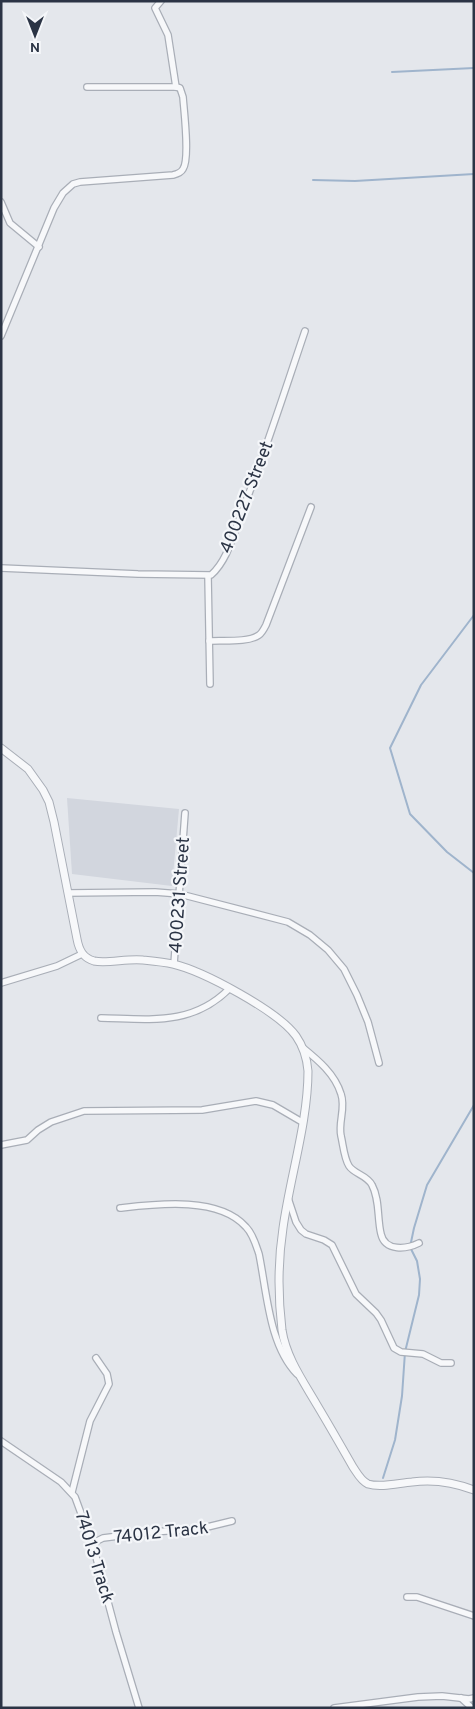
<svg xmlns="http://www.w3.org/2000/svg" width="475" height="1709" viewBox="0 0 475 1709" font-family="Overpass,sans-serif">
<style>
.built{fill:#d2d6de}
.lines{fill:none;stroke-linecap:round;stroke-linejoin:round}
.stream{stroke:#9fb4cc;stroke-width:2}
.minor-casing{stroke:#a9aeb7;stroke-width:8}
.tertiary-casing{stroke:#a9aeb7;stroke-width:9}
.minor{stroke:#f7f8fa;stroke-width:5.5}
.tertiary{stroke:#f7f8fa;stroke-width:7}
.labels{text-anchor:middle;stroke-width:4.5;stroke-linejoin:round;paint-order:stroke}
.street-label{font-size:18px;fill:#2b3445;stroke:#f4f6f9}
</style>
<rect width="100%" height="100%" fill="#e4e7ec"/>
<polygon class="built" points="67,798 179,809 172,886 72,874"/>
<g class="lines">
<g class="stream">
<polyline points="392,72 474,68"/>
<polyline points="313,180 355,181 474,174"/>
<polyline points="474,615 421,685 390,748 410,814 447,852 474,873"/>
<polyline points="383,1478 395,1440 402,1396 405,1352 419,1295 420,1279 417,1261 410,1247 414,1228 427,1185 474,1105"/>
</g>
<defs>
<g id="minor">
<polyline points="161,1 155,8 168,35 176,87"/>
<polyline points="1,202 10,223 39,247"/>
<path d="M 1,336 L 54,208 L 63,193 L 73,184 L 80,182 L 173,175 C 177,174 181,173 183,169 C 190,159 184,111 183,97 L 180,88 L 176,87 L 87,87"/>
<path d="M 1,568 L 138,574 L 211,575 C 227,561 233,536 240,517 C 264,456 284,393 305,331"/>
<polyline points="208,576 210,684"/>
<path d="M 209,641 C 222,640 248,643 259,635 C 262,633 264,629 266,625 L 311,507"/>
<polyline points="68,893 155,892 180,894 288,922 310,935 328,950 344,969 357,995 368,1022 379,1063"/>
<polyline points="174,964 185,813"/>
<polyline points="1,983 57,966 82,954"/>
<path d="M 101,1018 C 150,1019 192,1026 229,989"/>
<path d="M 302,1047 C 318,1060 335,1074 341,1094 C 346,1108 338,1122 341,1136 C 343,1144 344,1158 349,1166 C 354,1174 367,1175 372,1185 C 380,1200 377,1218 381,1234 C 385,1252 407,1249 419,1243"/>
<polyline points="1,1145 27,1140 38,1130 51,1122 84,1111 202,1110 256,1101 273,1105 302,1122"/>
<polyline points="288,1198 296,1222 301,1230 306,1234 324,1240 332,1245 356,1294 376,1313 381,1320 394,1348 401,1352 423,1354 441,1363 451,1363"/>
<path d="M 120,1208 C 156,1204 219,1196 246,1227 C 253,1234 256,1245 259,1254 C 267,1293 269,1345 297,1374"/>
<polyline points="1,1441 61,1482 75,1497 93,1546 116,1632 139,1708"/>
<polyline points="72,1492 90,1421 109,1384 107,1374 96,1358"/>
<polyline points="93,1546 97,1541 103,1538 151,1532 199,1529 232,1521"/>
<polyline points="407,1597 417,1597 474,1616"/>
<polyline points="461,1698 472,1708"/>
<polyline points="334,1708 418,1697 442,1696 469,1699 474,1698"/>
</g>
<path id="tertiary" d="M 1,748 L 28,769 L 43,790 L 49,802 L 54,822 L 77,939 C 79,950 83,958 94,961 C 107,964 128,958 143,960 C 153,961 164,962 173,964 C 203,971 278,1011 296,1036 C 303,1046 307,1059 308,1071 C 308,1122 290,1177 283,1228 C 278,1261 278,1297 282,1330 C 286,1357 303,1381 317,1405 C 329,1425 341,1446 353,1467 C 357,1473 361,1481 368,1484 C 381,1488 399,1483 412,1482 C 434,1479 453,1482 474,1490"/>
</defs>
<use href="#minor" class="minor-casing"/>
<use href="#tertiary" class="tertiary-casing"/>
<use href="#minor" class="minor"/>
<use href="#tertiary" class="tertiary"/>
</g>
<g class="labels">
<g class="street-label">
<text transform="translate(246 497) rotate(-69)" y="6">400227 Street</text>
<text transform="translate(179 895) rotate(-86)" y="6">400231 Street</text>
<text transform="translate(161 1532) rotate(-6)" y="6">74012 Track</text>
<text transform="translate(95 1557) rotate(73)" y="6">74013 Track</text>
</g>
</g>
<rect width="475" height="1709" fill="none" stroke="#2b3445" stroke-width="5"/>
<g transform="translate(35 35) rotate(180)" stroke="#f4f6f9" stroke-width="4" paint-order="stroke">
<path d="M0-4L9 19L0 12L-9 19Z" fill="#2b3445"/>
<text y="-8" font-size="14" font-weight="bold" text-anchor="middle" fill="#2b3445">N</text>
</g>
</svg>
